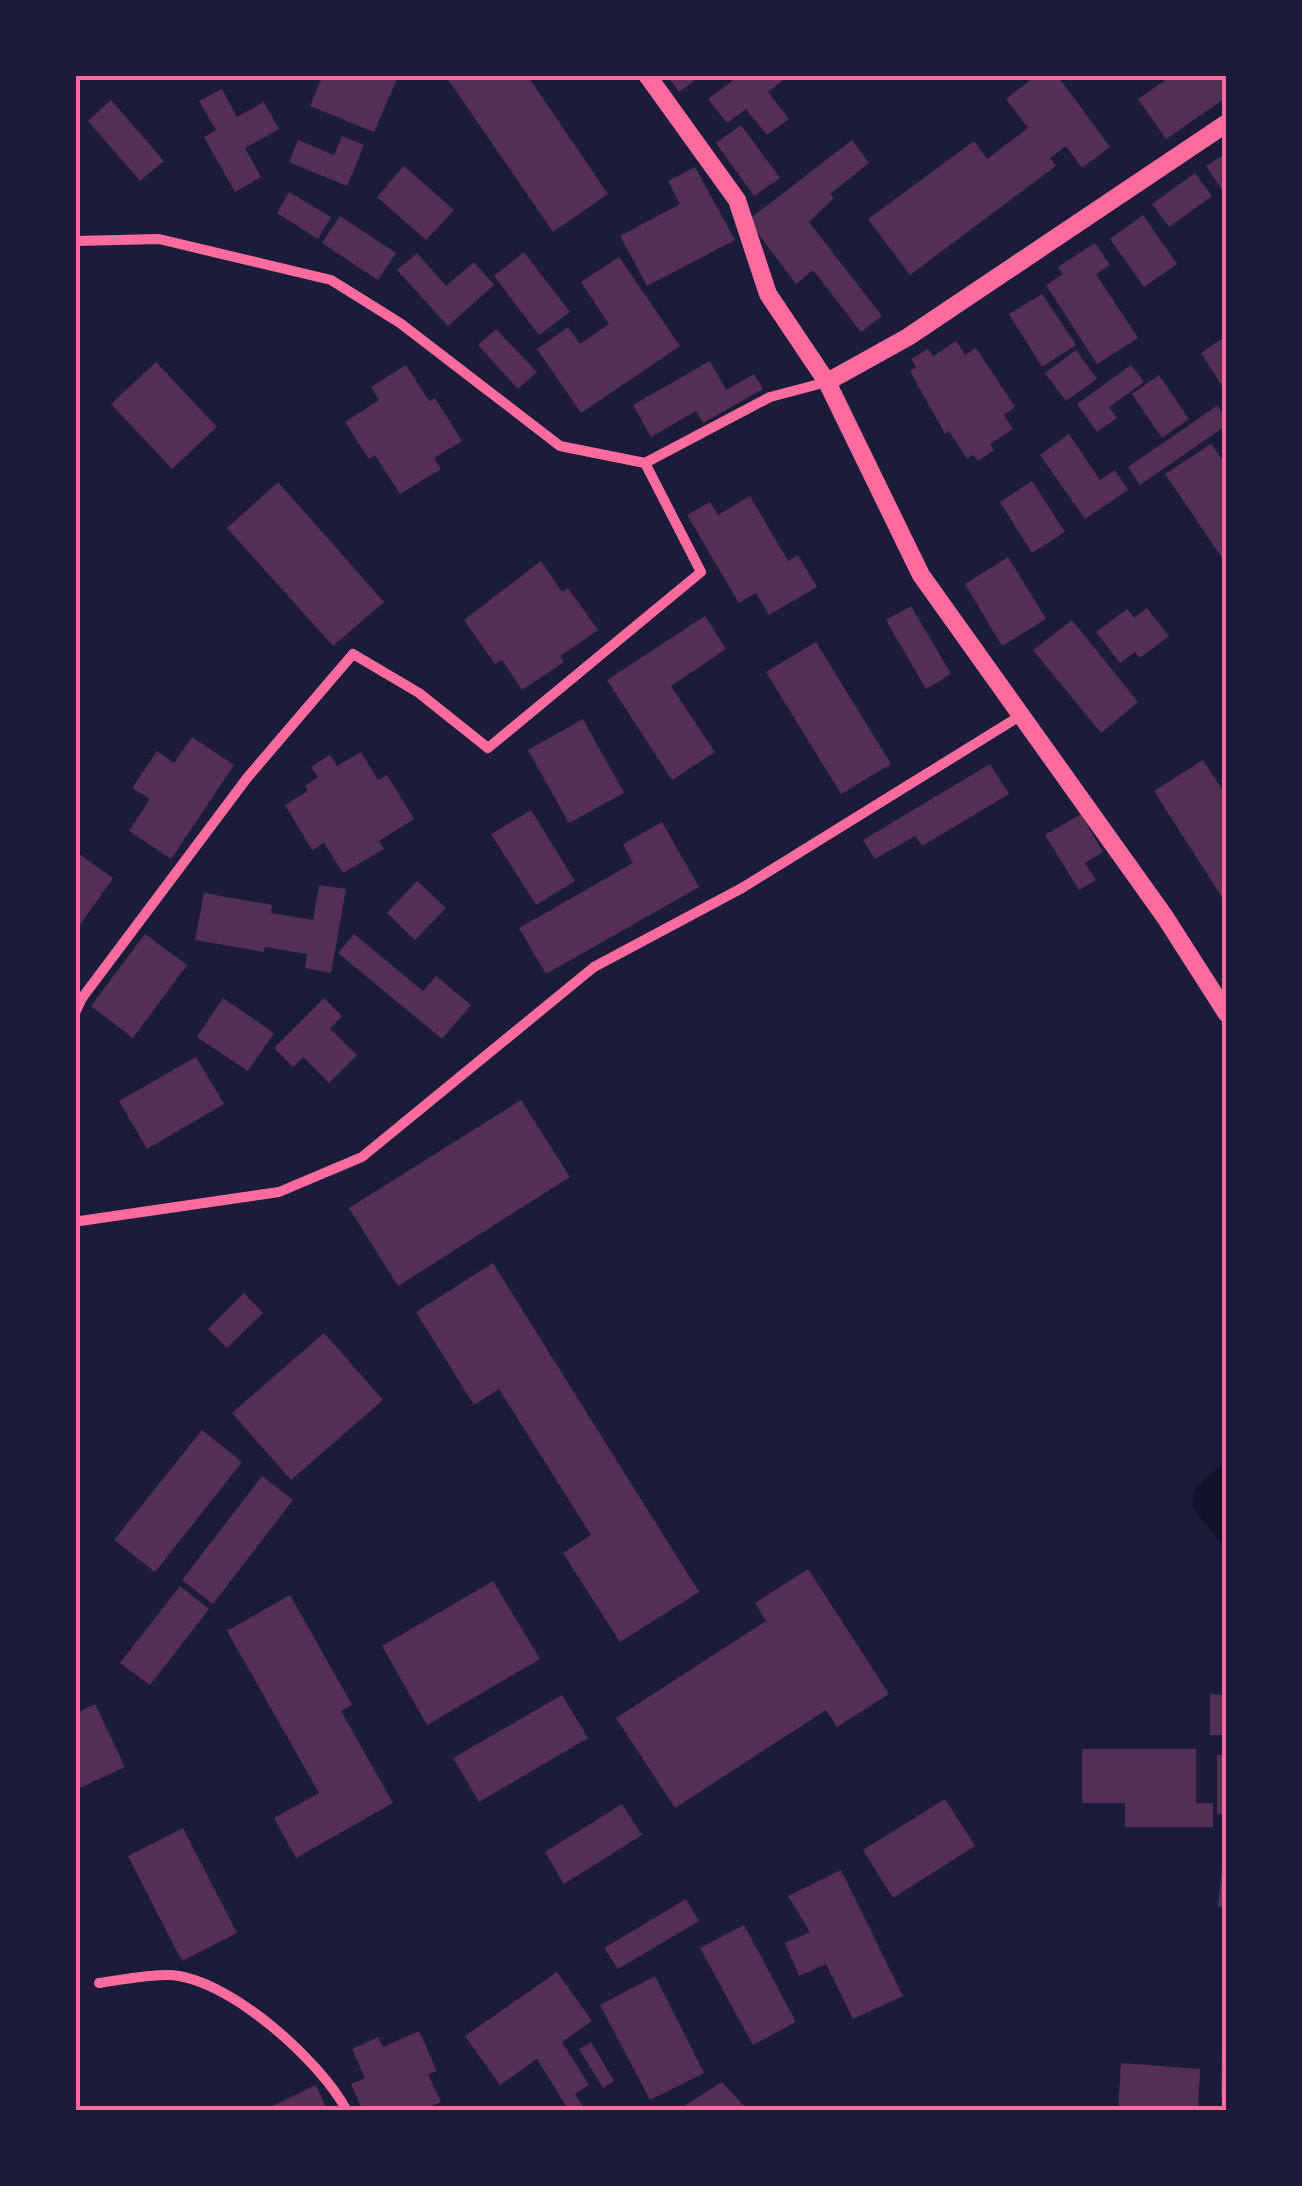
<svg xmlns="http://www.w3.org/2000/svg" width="1302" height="2186" viewBox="0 0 1302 2186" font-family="Lato,sans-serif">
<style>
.water{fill:#12122b}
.building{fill:#542f53}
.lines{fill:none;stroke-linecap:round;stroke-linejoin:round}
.minor{stroke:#ff6b9d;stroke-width:10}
.tertiary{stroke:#ff6b9d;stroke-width:18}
.neatline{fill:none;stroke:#ff6b9d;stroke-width:4}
</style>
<rect width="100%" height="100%" fill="#1b1b3a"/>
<polygon class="water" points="1227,1459 1227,1550 1193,1509 1194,1489"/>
<g class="building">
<polygon points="323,75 397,79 374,132 310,106"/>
<polygon points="445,75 527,75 608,194 553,232"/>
<polygon points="667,75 702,75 679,92"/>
<polygon points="740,75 790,75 768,92 789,119 767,135 746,109 727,123 708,99"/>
<polygon points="1037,75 1057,75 1110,147 1082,168 1066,146 1050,158 1056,166 910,275 868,219 974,141 987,159 1028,128 1006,99"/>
<polygon points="1173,75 1227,75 1227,97 1166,139 1138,99"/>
<polygon points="222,89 237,117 264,102 279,129 245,148 261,177 235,192 204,137 216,130 199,101"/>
<polygon points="111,100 164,161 140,181 88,121"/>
<polygon points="741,125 780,178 754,196 716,143"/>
<polygon points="342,136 364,145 347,186 289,162 298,140 334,155"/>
<polygon points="852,140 869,163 830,194 834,198 809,222 882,316 861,332 813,270 796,284 748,220"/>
<polygon points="1227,153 1227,197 1206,166"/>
<polygon points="404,166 454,210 426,240 377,197"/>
<polygon points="695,167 735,240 647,286 620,236 680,204 668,181"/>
<polygon points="1195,173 1212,196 1169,227 1152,204"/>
<polygon points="289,192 331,217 318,239 277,213"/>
<polygon points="1143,215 1177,264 1144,287 1110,239"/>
<polygon points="340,216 396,253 378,280 322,243"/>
<polygon points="1095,243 1110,265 1096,274 1138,338 1097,364 1046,285 1063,274 1058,267"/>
<polygon points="524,252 570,312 539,335 494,276"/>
<polygon points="417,253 446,286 474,262 494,285 448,326 397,270"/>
<polygon points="619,257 680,346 581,413 537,349 568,327 580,344 609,324 581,282"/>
<polygon points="1042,294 1076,345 1042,367 1009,314"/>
<polygon points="1227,327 1227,387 1224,389 1201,353 1226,336 1222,330"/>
<polygon points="496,329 537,372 518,389 478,345"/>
<polygon points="956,341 965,355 976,348 1015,407 1004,415 1013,429 990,444 994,450 978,461 973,455 967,459 949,431 945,434 910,371 916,367 911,359 928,349 933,356"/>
<polygon points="1076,350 1097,379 1066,401 1045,373"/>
<polygon points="710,361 726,390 754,374 763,389 703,423 696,411 651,437 633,405"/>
<polygon points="156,362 217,427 172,469 111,404"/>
<polygon points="406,365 429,401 435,398 462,441 434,458 441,469 400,494 375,455 369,459 345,422 379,400 371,387"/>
<polygon points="1131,365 1144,382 1109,407 1117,418 1097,432 1077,404"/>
<polygon points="1159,375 1189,419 1162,438 1132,394"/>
<polygon points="1218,405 1227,425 1140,485 1128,467"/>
<polygon points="1069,434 1100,480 1115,470 1128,490 1085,519 1040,455"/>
<polygon points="1211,444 1227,466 1227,565 1165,474"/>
<polygon points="1032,481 1065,532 1032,553 1000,502"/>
<polygon points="278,482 384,602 333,646 227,528"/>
<polygon points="750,496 788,561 798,555 817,587 769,615 756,593 739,603 687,515 710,502 718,515"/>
<polygon points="1008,557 1046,619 1002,646 965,584"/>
<polygon points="541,561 562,592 568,588 598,630 560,656 564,662 522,690 502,660 495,664 464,620"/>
<polygon points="911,606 951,674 926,689 886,620"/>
<polygon points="1147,608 1169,636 1140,658 1135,652 1120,663 1096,632 1127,609 1134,618"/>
<polygon points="705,616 726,649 671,686 715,752 672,780 607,680"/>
<polygon points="1072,620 1138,702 1101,733 1033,650"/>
<polygon points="816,642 891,764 841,794 766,672"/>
<polygon points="583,719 624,793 569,823 528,750"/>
<polygon points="192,737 234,765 171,859 129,831 150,799 132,788 157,751 174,763"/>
<polygon points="361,752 378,780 387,775 414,819 379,841 384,849 343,873 324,843 312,850 285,805 308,791 305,786 318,777 311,767 330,755 337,766"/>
<polygon points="1203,760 1227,797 1227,905 1154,791"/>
<polygon points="990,764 1009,794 922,846 915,836 875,859 863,840"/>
<polygon points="531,810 575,881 536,905 491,834"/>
<polygon points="1081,814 1103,852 1085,863 1096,880 1079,890 1045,835"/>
<polygon points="662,822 699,887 546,974 519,928 633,863 623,844"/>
<polygon points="75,851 113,878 75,932"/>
<polygon points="417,881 446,908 415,940 387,913"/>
<polygon points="319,885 346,889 331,973 305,968 307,954 265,947 264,952 195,940 204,893 272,905 271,913 313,920"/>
<polygon points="145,934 187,965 133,1038 91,1006"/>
<polygon points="354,934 423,991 436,976 471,1005 442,1039 338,953"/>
<polygon points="223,998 274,1033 248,1071 197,1037"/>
<polygon points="324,998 342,1016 330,1029 357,1055 329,1083 303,1057 293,1067 274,1048"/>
<polygon points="196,1057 224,1104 147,1149 119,1101"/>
<polygon points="521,1100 570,1177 398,1286 349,1208"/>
<polygon points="493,1263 699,1592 620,1642 563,1553 591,1535 499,1389 474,1405 416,1312"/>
<polygon points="244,1293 263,1313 227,1348 208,1329"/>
<polygon points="324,1333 383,1400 291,1480 232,1413"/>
<polygon points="202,1430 242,1462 155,1572 114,1540"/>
<polygon points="262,1476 293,1500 213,1604 182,1580"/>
<polygon points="808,1569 889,1694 837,1727 826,1710 675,1808 616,1718 766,1621 755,1603"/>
<polygon points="493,1581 540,1659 427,1725 382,1646"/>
<polygon points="180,1586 209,1609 150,1685 120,1663"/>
<polygon points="290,1595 352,1705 341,1711 393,1803 296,1858 274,1818 319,1793 227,1631"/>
<polygon points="1210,1694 1227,1695 1227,1735 1210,1735"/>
<polygon points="562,1695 588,1738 479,1802 453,1758"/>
<polygon points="95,1704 125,1767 75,1790 75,1714"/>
<polygon points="1082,1749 1196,1749 1196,1803 1213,1803 1213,1827 1125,1827 1125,1803 1082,1803"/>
<rect x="1217" y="1755" width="10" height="59"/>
<polygon points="945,1799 975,1846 893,1898 863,1850"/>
<polygon points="622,1804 642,1835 564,1884 545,1852"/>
<polygon points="183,1828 237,1933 182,1961 128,1856"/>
<polygon points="1223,1858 1227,1858 1227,1907 1218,1907"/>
<polygon points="841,1870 903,1996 853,2019 826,1964 799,1976 785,1943 810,1932 788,1896"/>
<polygon points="686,1899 699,1921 618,1969 604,1948"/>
<polygon points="744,1925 796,2022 753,2045 700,1948"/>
<polygon points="557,1972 592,2021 562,2042 589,2085 575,2094 586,2111 569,2111 537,2059 500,2085 465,2036"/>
<polygon points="655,1976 704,2073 650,2100 600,2005"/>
<polygon points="419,2031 437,2071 428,2074 441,2102 421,2111 363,2111 351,2084 365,2078 352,2049 378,2037 383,2047"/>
<polygon points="591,2042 614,2081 603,2088 579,2049"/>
<polygon points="1227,2050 1227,2098 1221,2098 1222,2051"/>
<polygon points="1121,2063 1200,2069 1198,2111 1118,2111"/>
<polygon points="722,2082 749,2111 676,2111"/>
<polygon points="316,2085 328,2111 262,2111"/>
</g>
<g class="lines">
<g class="minor">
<polyline points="75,241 159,239 331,280 400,323 560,446 645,463"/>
<polyline points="75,995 82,998 247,778 353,654 419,693 488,748 701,572 645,463 770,397 827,382"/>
<polyline points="75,1013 82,998"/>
<polyline points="80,1221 279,1192 362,1157 594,967 742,888 1020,716"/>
<path d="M 99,1983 C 121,1980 145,1975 168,1975 C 227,1976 321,2061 347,2111"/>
</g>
<g class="tertiary">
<polyline points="647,75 737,200 768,294 827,382 921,575 1165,917 1227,1014"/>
<polyline points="827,382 908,337 1227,123"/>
</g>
</g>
<rect width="1302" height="2186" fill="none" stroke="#1b1b3a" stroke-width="155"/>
<rect x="78" y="78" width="1146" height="2030" class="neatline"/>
</svg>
